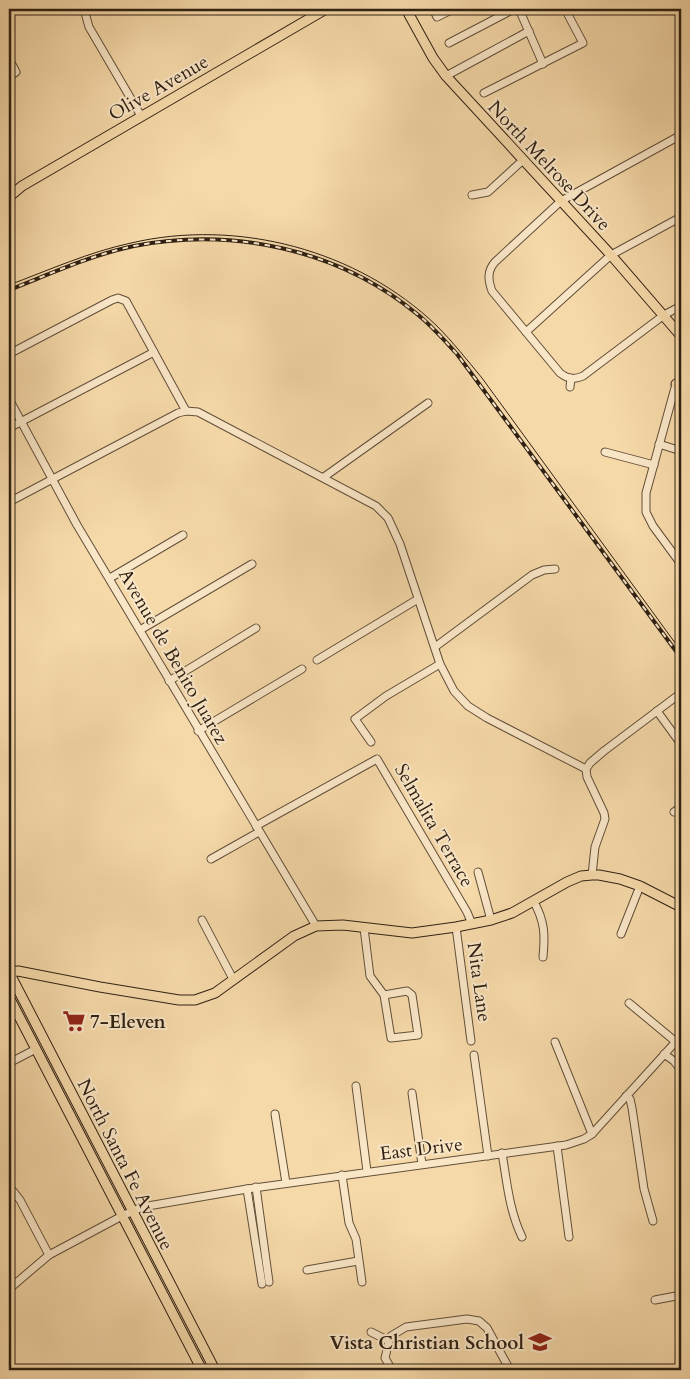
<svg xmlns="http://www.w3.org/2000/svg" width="690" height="1379" viewBox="0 0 690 1379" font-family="Cardo,serif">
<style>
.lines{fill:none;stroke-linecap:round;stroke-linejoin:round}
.minor-casing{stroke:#614e38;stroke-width:9}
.major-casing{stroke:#2f2013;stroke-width:11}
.minor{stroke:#f9e6c7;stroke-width:7}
.major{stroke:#f6d9a9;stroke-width:9}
.tram{stroke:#2f2013;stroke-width:1}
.rail-casing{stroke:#2f2013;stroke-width:4}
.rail{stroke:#f9e6c7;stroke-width:2;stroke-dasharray:5.5;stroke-linecap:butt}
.labels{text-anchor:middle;stroke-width:4;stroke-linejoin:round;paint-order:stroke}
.street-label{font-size:19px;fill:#2f2013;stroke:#f9e6c7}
.poi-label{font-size:19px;font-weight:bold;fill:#2f2013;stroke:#f9e6c7;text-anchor:start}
</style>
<rect width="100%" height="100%" fill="#f6d9a9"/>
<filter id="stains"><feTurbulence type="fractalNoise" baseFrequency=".004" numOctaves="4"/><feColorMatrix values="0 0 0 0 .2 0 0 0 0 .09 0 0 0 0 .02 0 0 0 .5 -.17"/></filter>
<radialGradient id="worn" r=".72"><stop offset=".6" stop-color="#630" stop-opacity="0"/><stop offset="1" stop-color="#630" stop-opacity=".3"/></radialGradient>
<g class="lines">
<defs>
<g id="minor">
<polyline points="84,9 89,27 141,116"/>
<polyline points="433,9 437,17 453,9"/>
<polyline points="519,9 543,64"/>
<polyline points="449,43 514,9"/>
<polyline points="9,59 16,72 9,77"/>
<polyline points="446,76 529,31"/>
<polyline points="484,93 583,43 565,9"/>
<path d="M 681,135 L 561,201 L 495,262 C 487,271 488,280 492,291 L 560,373 C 568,379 574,380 583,376 L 664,315 L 681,306"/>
<polyline points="472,195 488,192 523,160"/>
<polyline points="526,332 611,255 681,217"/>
<polyline points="9,354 112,300 118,298 126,301 186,411"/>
<polyline points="679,381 676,384 646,493 646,512 653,526 681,564"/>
<polyline points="570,387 571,378"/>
<polyline points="9,399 77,525 316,926"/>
<polyline points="9,428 154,352"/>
<polyline points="659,444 681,451"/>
<polyline points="605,452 654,465"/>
<polyline points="324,477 428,403"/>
<polyline points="9,502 178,413 186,411 198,412 376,506 388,518 400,544 440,664 454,691 468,706 487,718 586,769"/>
<polyline points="110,578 183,535"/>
<polyline points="140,630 252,564"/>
<polyline points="435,647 532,575 544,570 555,569"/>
<polyline points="317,660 418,599"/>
<polyline points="169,681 256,628"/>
<polyline points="657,711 681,744"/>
<polyline points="198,731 302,669"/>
<polyline points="371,742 355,719 386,696 440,664"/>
<polyline points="674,812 681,807"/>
<polyline points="256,826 377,759 467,912 472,924"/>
<polyline points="211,859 259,832"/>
<polyline points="478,872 491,920"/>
<polyline points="592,875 595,847 605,819 604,813 587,777 586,769 590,763 604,751 681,693"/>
<path d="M 534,902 C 545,922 545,935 543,957"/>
<polyline points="202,920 233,979"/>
<polyline points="456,927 471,1041"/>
<polyline points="364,928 370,976 384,995"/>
<polyline points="621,934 640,886"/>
<polygon points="407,991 412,995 418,1035 391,1038 384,995"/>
<polyline points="629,1003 676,1042"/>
<polyline points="555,1042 592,1134"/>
<polyline points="664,1054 674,1061 681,1070"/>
<polyline points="474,1055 488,1156"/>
<polyline points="9,1063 36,1049"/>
<polyline points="356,1086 367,1171"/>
<polyline points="412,1093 422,1164"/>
<polyline points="626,1096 630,1099 632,1108 644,1189 653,1221"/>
<polyline points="275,1114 286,1183"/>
<polyline points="557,1146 569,1237"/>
<path d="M 502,1153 C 507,1182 509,1210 522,1237"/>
<polyline points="342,1175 349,1223 356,1239 362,1282"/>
<polyline points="9,1186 20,1200 49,1255"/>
<polyline points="256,1187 269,1282"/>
<polyline points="247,1189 262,1284"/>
<polyline points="307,1270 358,1261"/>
<polyline points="9,1289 49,1255 122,1216 142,1207 247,1189 566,1145 584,1139 592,1134 681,1036"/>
<polyline points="655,1300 681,1295"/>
<polyline points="371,1332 389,1341"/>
<polyline points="392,1370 385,1358 389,1341 391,1336 406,1327 467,1319 479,1321 487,1328 510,1370"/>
</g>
<g id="major">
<polyline points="406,9 433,58 446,76 611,255 681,336"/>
<polyline points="9,197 22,186 326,9"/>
<polyline points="676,384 681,382"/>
<polyline points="9,972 18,971 100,987 179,1000 195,1000 215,993 294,936 316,926 343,925 412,933 456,927 491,920 512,913 567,882 581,876 592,875 599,875 620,879 640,886 681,907"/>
<polyline points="9,972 215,1370"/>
<polyline points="9,997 202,1370"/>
</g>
</defs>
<use href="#minor" class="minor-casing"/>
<use href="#major" class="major-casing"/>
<use href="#minor" class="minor"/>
<use href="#major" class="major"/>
<path class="tram" d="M 9,285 C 49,270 89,252 131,243 C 238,218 358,250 437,326 C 453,342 467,360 482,378 L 681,651"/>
<defs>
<path id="rail" d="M 9,290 C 50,274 91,255 134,246 C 233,227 338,249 417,314 C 432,326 444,340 457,354 L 681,658"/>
</defs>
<use href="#rail" class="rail-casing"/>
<use href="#rail" class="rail"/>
</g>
<defs>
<symbol id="supermarket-bare" viewBox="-9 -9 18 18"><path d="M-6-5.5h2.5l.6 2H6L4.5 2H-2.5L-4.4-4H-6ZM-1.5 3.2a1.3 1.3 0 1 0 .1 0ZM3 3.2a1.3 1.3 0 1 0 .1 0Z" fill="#8f2418" stroke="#f9e6c7" stroke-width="2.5" paint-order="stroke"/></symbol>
<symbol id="school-bare" viewBox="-9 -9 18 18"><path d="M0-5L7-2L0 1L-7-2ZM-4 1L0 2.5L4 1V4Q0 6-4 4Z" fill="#8f2418" stroke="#f9e6c7" stroke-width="2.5" paint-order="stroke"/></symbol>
</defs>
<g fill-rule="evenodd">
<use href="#supermarket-bare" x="58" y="1005" width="32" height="32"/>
<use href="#school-bare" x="524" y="1326" width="32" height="32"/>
</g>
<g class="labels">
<g class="street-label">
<text transform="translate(158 87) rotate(-30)" y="7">Olive Avenue</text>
<text transform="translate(550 165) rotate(47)" y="7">North Melrose Drive</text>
<text transform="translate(174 656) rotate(60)" y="7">Avenue de Benito Juarez</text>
<text transform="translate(435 825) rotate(60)" y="7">Selmalita Terrace</text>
<text transform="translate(480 982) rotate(82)" y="7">Nita Lane</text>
<text transform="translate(421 1148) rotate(-7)" y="7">East Drive</text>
<text transform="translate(126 1164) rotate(63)" y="7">North Santa Fe Avenue</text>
</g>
<g class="poi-label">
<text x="90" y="1028">7-Eleven</text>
<text x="524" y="1349" text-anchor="end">Vista Christian School</text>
</g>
</g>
<rect width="690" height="1379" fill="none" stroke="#f6d9a9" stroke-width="30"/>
<rect x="10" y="10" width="670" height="1359" fill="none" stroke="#2f2013" stroke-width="2.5"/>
<rect x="15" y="15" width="660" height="1349" fill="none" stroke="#2f2013"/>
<rect width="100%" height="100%" filter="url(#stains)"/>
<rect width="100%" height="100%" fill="url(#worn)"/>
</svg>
